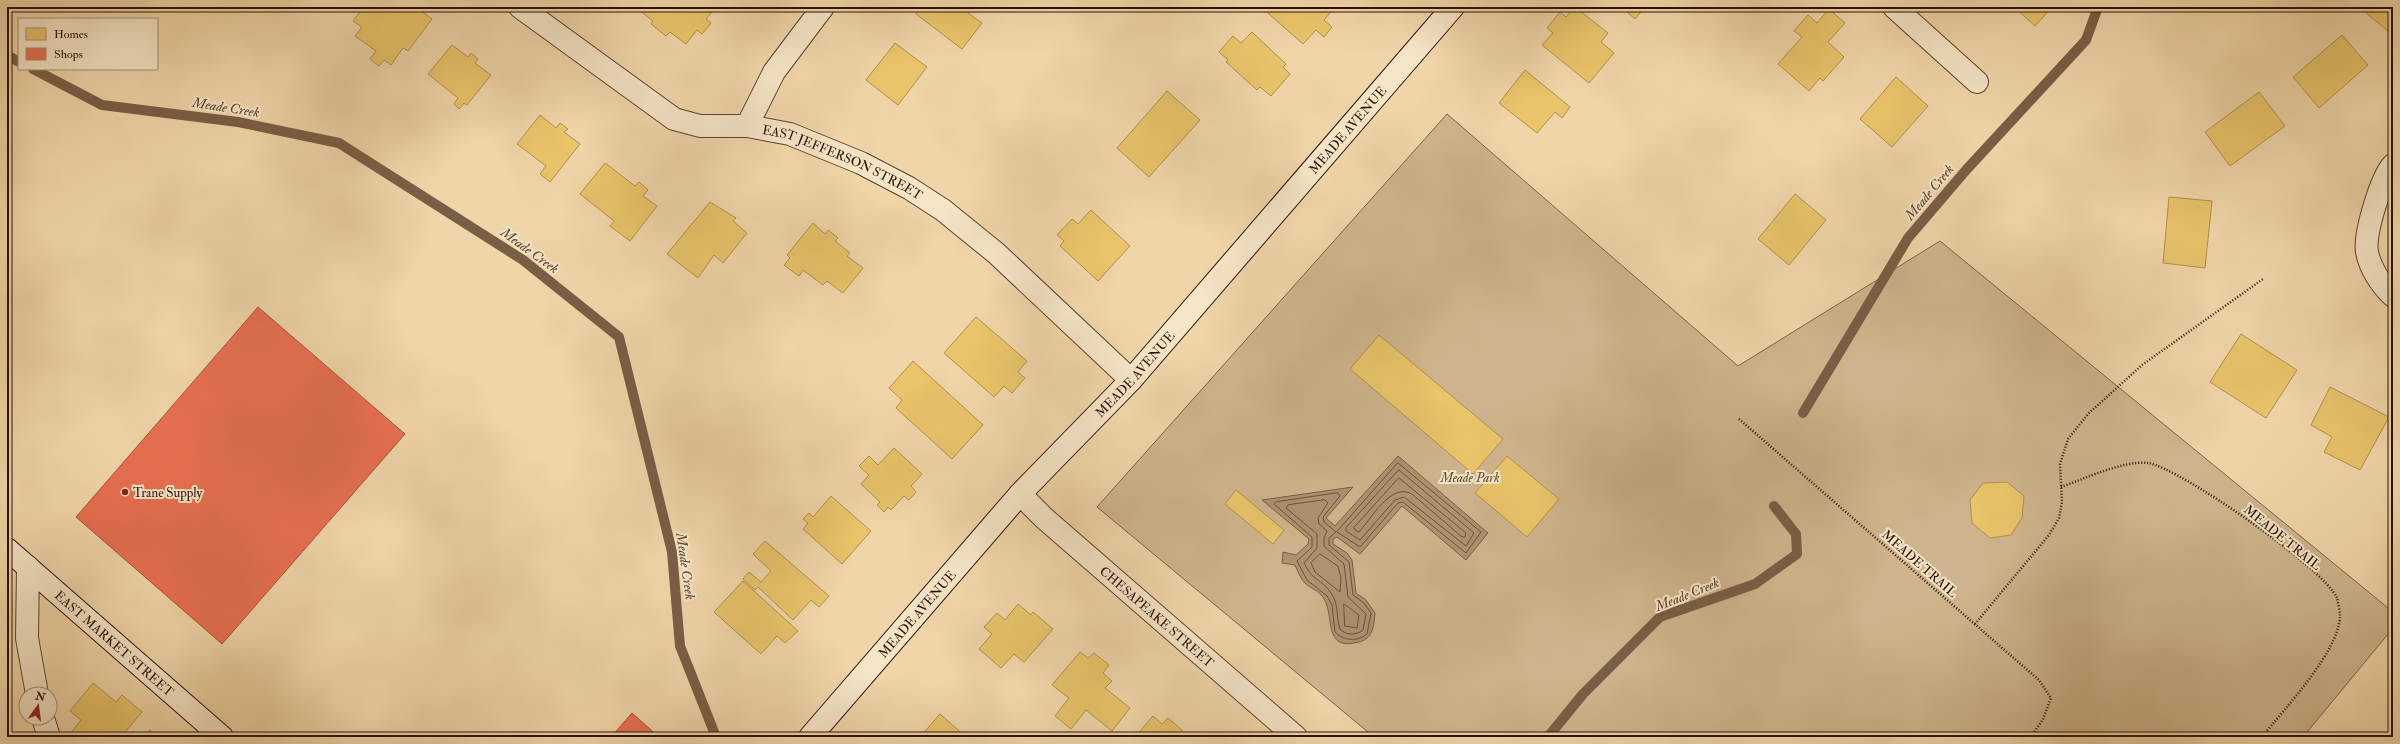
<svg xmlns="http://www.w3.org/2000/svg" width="2400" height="744" viewBox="0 0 2400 744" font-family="'IM FELL Double Pica',serif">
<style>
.green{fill:#ceb48c;stroke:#7c6248}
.water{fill:#ad9271;stroke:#795e46}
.homes{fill:#e9c46a;stroke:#b08e4c}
.shops{fill:#e76f51;stroke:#ae523a}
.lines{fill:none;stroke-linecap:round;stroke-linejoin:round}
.shore{stroke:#6c513b;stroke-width:1}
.stream{stroke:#795e46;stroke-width:10}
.street-casing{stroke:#5c412e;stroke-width:24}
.secondary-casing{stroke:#2a1005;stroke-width:24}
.path{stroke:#2a1005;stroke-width:2.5;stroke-dasharray:1 2;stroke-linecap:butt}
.street{stroke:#f5e4c6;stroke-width:22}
.secondary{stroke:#f5e4c6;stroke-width:22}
.poi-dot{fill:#8f2418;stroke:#f5e4c6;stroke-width:1.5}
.labels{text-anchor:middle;stroke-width:4;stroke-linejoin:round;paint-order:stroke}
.street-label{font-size:13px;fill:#2a1005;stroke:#f5e4c6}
.park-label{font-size:13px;font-style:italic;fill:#634934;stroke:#f5e4c6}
.poi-label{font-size:13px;fill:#2a1005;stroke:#f5e4c6;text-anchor:start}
.water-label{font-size:14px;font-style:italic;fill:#5e4430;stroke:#f5e4c6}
</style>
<rect width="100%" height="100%" fill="#f0d5a8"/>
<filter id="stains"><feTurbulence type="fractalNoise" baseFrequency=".005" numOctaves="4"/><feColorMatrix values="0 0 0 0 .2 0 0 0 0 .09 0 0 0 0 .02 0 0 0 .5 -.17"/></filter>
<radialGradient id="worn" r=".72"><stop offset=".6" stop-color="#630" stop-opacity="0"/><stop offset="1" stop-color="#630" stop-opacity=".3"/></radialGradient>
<polygon class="green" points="1447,114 1738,366 1940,241 2393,612 2393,628 2303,737 1591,737 1523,734 1521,737 1374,737 1097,507"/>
<path class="water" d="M 1398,456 L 1488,533 L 1466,560 L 1402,506 L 1360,554 L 1337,537 L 1333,539 L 1333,544 L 1347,553 L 1352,560 L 1356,593 L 1366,600 L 1375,613 C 1374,625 1373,639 1359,642 C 1322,652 1335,616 1324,599 C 1320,591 1311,589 1305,583 C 1300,578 1298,571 1295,565 L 1282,563 L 1283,552 L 1296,555 L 1308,544 L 1309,539 L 1262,500 L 1353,487 L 1326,518 L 1335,526 Z"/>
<g class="homes">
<polygon points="353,7 416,7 432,19 408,51 403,48 391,65 384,60 379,66 370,59 376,51 355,36 362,27 353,21 360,12"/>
<polygon points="635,7 716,7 706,19 711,23 702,34 697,30 686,44 670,32 666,36 651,24 653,21"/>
<polygon points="921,7 973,7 968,13 982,23 962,49 916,14"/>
<polygon points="1261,7 1335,7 1324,20 1332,27 1324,37 1316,30 1303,44"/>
<polygon points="1575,7 1608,33 1601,42 1614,53 1589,83 1542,45 1553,33 1547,28 1560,12 1566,17"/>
<polygon points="1621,7 1645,7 1635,19"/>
<polygon points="2014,7 2052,7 2035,26"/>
<polygon points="2371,7 2393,7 2393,35 2366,13"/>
<polygon points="1829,9 1845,23 1828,42 1844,57 1823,81 1820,78 1809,91 1778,64 1802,37 1794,31 1808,15 1817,23"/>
<polygon points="1252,32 1286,64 1283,67 1290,74 1271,96 1260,87 1257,90 1226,62 1228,60 1219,52 1233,36 1241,43"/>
<polygon points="2342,35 2368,65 2319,108 2293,77"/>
<polygon points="895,43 927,67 898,105 866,80"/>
<polygon points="452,45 468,57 471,53 478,59 475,63 491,75 467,105 464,103 459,109 454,104 458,98 428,74"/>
<polygon points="1525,70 1570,107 1562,118 1555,112 1537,133 1499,103"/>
<polygon points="1896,77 1928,106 1892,147 1860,119"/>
<polygon points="1167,91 1200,120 1149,177 1117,148"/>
<polygon points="2259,92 2285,126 2230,166 2205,132"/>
<polygon points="540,115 556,128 560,123 568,129 564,132 580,144 550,182 540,174 546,166 517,144"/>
<polygon points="605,163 635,186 639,182 648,190 643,196 657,206 630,241 610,226 614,221 580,194"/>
<polygon points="1795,194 1826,220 1789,265 1758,239"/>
<polygon points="2169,197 2212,201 2205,268 2163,263"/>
<polygon points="710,202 736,218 733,221 747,233 723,263 714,255 698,278 667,254"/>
<polygon points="1091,210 1130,246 1098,281 1060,246 1064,241 1057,235 1072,219 1078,224"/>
<polygon points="813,223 825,234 828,230 838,238 835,241 850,253 847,256 863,268 843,293 827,281 823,285 803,270 799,276 784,265 790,258 787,255"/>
<polygon points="976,317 1027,361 1018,372 1025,378 1012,393 1004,386 994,397 944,353"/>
<polygon points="2241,334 2297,370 2266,418 2210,382"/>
<polygon points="1379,335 1503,439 1473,474 1350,369"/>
<polygon points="913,361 983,425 952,459 896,408 902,400 889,388"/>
<polygon points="2330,387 2389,417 2360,470 2324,452 2332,437 2311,425"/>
<polygon points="894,448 922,474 911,486 916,492 909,500 904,496 891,510 888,507 884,512 877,505 880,502 861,484 869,475 859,466 869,456 878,465"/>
<polygon points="1507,456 1559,499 1527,537 1475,493"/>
<polygon points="2007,482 2024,496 2022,518 2011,535 1990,538 1972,523 1970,500 1983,483"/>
<polygon points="1236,490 1284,530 1273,544 1225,504"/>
<polygon points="831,496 871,531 842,564 803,529 808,523 803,519 809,513 813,517"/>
<polygon points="765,541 829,596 819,607 811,600 793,620 758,587 755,590 743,579 749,572 761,582 771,571 753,554"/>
<polygon points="743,581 798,631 785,643 777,636 761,654 714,612"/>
<polygon points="1018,604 1031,615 1033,612 1053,629 1024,662 1014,654 1001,668 979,649 992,634 984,627 997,613 1005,620"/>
<polygon points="1080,652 1088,658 1094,653 1109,665 1103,673 1112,681 1105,688 1130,708 1112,731 1086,710 1071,729 1055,716 1069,698 1052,685"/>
<polygon points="93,683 116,702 122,695 142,712 121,737 69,735 81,720 70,711"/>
<polygon points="940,714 966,737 920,737"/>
<polygon points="1153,716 1162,724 1168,718 1182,730 1178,737 1135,737"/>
<polygon points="150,730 158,737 137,737 140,734 144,737"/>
</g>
<g class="shops">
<polygon points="258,307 405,434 222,644 76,517"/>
<polygon points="632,713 659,737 611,737"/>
</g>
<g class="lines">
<g class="shore">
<polygon points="1398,463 1481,532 1466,553 1403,502 1398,503 1360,547 1337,532"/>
<polygon points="1399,470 1474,533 1466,546 1404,497 1395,500 1360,540 1346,531 1346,528"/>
<path d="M 1399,478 L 1466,533 L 1465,537 L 1462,537 L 1412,494 C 1391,482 1371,519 1359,532 L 1355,530 L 1354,528 Z"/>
<path d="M 1338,493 L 1340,496 L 1323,517 L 1324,522 L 1336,532 L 1329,538 L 1329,545 L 1349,562 L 1353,595 L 1364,603 L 1371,613 L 1367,634 C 1357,642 1344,641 1335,632 L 1332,605 L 1327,596 L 1307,580 L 1297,561 L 1312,547 L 1312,537 L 1274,504 L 1276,502 Z"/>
<path d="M 1325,500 L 1328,503 L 1318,518 L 1319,524 L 1327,531 L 1324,538 L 1324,546 L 1344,564 L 1348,597 L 1366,614 L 1363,630 C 1356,636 1345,635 1340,629 C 1336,617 1339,604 1331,593 C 1321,578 1313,582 1304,563 L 1317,548 L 1317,534 L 1286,508 L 1288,505 Z"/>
<polygon points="1320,554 1338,566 1341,578 1340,592 1315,572 1311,563"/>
<polygon points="1344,604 1359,615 1357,628 1345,626"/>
</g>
<g class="stream">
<polyline points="7,55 19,62"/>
<polyline points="33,69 102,105 238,122 339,143 523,260 619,337 672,552 680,646 716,737"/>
<polyline points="1803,413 1908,238 1967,169 2086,40 2098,7"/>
<polyline points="1548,737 1583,694 1660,617 1755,584 1797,554 1796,534 1774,506"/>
</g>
<defs>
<g id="street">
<path id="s1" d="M 520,7 L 674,119 L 700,126 L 747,126 L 790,134 L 861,163 L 909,188 L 943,210 L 996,253 L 1131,380"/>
<polyline points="1894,7 1977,82"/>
<polyline points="747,126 774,72 823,7"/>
<path d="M 2393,165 C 2381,178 2364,234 2367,252 C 2370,268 2381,285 2393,296"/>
<path id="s2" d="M 1020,494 L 1044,518 L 1296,737"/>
<polyline points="28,567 27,638 37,694"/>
<polyline points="43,718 49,737"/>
</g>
<g id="secondary">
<path id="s3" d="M 7,549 L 222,737"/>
<path id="s4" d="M 810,737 L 1020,494 L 1131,380 L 1453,7"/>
</g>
</defs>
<use href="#street" class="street-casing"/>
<use href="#secondary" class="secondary-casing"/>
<g class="path">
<polyline points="1739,419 2039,680 2051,698 2043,719 2031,737"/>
<path d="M 2061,487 C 2084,479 2124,460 2148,463 C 2180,468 2325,569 2337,598 C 2338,603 2340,611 2340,616 C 2339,652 2284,709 2262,737"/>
<polyline points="1975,624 2049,535 2059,518 2062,502 2060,464 2068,439 2088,414 2142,365 2263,279"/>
</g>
<use href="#street" class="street"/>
<use href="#secondary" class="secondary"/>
</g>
<circle class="poi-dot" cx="125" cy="492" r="4"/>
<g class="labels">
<g class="street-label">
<text dy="5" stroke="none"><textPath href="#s4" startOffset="811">MEADE AVENUE</textPath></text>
<text dy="5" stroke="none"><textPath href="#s1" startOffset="367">EAST JEFFERSON STREET</textPath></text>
<text dy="5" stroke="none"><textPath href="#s4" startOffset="487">MEADE AVENUE</textPath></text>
<text transform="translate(2283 537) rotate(39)" y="5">MEADE TRAIL</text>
<text transform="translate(1920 563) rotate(41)" y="5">MEADE TRAIL</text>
<text dy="5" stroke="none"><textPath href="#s4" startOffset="163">MEADE AVENUE</textPath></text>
<text dy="5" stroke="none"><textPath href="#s2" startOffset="184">CHESAPEAKE STREET</textPath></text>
<text dy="5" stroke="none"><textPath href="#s3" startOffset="143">EAST MARKET STREET</textPath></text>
</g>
<g class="park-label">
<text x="1470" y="482">Meade Park</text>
</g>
<g class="poi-label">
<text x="133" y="497">Trane Supply</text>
</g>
<g class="water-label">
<text transform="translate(226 107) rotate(9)" y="5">Meade Creek</text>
<text transform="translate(1929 192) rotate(-50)" y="5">Meade Creek</text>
<text transform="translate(530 250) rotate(36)" y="5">Meade Creek</text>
<text transform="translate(686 566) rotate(82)" y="5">Meade Creek</text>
<text transform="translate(1687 594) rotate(-22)" y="5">Meade Creek</text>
</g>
</g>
<rect width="2400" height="744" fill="none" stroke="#f0d5a8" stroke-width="24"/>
<rect x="8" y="8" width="2384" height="728" fill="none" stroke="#2a1005" stroke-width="2"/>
<rect x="12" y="12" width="2376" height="720" fill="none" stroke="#2a1005"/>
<rect x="18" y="18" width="140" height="52" fill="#f5e4c6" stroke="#a48f79"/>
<rect x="26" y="28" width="20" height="12" fill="#e9c46a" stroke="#a48f79"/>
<text x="54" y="38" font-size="12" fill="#2a1005">Homes</text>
<rect x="26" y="48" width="20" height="12" fill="#e76f51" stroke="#a48f79"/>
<text x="54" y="58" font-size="12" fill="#2a1005">Shops</text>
<g transform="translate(38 706) rotate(14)"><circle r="19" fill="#f5e4c6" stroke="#a48f79"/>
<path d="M0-3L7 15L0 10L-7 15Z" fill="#8f2418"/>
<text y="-6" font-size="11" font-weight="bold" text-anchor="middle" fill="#2a1005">N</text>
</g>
<rect width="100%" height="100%" filter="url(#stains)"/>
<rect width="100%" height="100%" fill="url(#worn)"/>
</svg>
